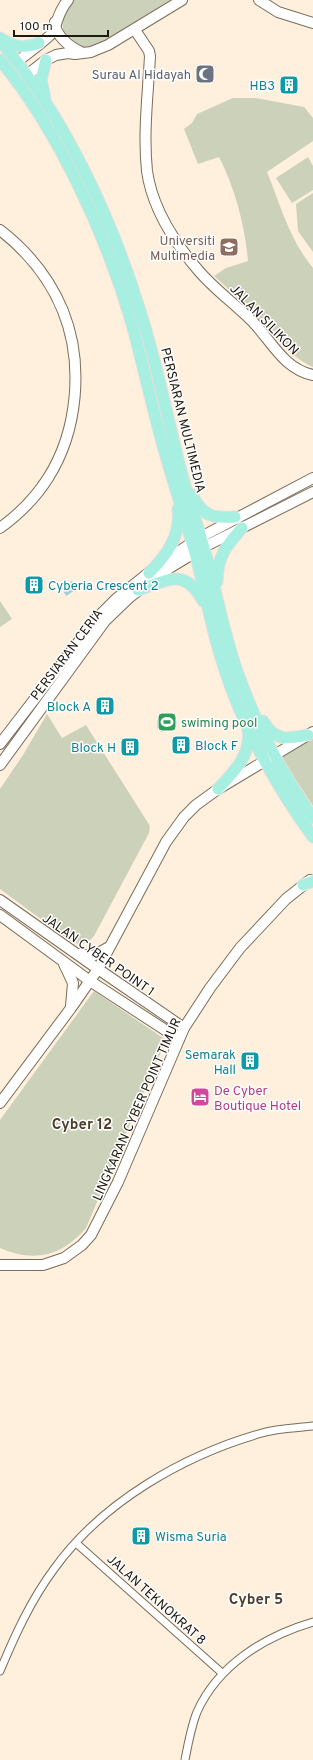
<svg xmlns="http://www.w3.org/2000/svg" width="313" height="1760" viewBox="0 0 313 1760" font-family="Overpass,sans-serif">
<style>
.green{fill:#ccd1ba}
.water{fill:#a2cfd7}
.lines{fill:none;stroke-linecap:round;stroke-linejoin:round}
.street-casing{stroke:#7b6c58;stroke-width:9}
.secondary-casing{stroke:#7b6c58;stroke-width:12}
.primary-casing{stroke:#e0dfde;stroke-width:13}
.street{stroke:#fff;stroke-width:7}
.secondary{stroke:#fff;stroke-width:10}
.primary{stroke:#a6efe1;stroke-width:11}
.labels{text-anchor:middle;stroke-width:3;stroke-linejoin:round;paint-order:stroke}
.worship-label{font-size:13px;fill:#5b616d;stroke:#fff;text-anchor:end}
.culture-label{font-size:13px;fill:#0d838f;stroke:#fff;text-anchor:end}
.education-label{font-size:13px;fill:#785e54;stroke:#fff;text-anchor:end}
.street-label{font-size:13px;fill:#1e1810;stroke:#fff}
.leisure-label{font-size:13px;fill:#27864d;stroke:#fff;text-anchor:start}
.hotel-label{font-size:13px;fill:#b23c85;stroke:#fff;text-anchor:start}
.quarter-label{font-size:15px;font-weight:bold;fill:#4d3f2c;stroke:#fff}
</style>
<rect width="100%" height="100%" fill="#fef0dd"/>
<g class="green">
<path d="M 72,0 L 174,0 C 158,11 102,51 85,49 C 77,48 70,40 66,34 C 58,23 65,9 72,0 Z"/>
<path d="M 233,98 L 256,98 L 304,107 L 313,118 L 313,141 L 267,172 C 281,206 289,239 313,268 L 313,367 C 291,358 275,335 258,318 C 244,303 229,290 214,276 L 226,268 L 248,261 C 245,226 235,188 219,157 L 198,164 L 184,129 L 192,123 L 197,114 Z"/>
<polygon points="308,157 313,166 313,190 292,203 276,178"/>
<polygon points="313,193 313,252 298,231 296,204"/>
<polygon points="0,601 12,619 0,627"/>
<path d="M 47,714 L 62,738 L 86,725 L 150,826 L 149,833 L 94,936 C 88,943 81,946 72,942 L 0,889 L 0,789 L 23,755 Z"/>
<polygon points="313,737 313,806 281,757"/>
<path d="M 94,991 L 166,1040 L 86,1228 C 62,1256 35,1263 0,1248 L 0,1120 Z"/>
</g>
<g class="water">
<polygon points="72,581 77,589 66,596 61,587"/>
<polygon points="165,713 170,714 173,719 177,722 177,724 174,726 170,725 167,730 161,732 157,728 157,720"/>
</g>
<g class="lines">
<defs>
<g id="street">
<polyline points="76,1543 222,1673"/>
<path d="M 0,1671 C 15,1635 31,1600 54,1569 C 102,1502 184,1455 262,1433 C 278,1428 296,1428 313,1426"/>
<path d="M 185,1760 C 188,1744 191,1727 197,1712 C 218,1665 265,1636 313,1622"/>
</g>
<g id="secondary">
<polyline points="259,0 278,12 313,23"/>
<path d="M 55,22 C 55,36 70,47 81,52"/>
<path d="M 135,30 L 149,51 L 150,56 C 148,94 143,133 147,171 C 152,207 175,243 198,270 C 214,289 235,304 253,322 C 272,342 284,369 313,375"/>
<path d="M 18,61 C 24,56 49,38 52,33 C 59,20 57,13 68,0"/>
<polyline points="27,75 46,60 56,55 68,53 75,54 91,52 108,45 182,0"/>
<path d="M 0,230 C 27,251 50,279 63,311 C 84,363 78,431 48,478 C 36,497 18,515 0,528"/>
<polyline points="0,744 97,618 116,599 161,563 201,537 313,478"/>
<polyline points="0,765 105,621 130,597 161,573 204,547 313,492"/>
<polyline points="0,900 98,969 184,1028"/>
<polyline points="0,915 90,981 179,1039"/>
<polyline points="79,954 93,956 109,947"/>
<polyline points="64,964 73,983 71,1006"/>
<polyline points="0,1103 71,1008 98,969 166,842 184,817 196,805 218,789 313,732"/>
<polyline points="0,1265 43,1265 64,1258 82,1245 91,1235 118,1182 184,1028 210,988 240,948 286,899 310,880"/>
</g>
<g id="primary">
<path d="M 0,38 C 13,47 25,49 39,43"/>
<path d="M 0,41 C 63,113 112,219 140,311 C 156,360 166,412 179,463 C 186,492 196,520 204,548 C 216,589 223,631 237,671 C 255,723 282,773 313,818"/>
<path d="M 0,60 C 58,129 107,237 132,324 C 141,358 149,393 158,427 C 169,470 183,511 195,553 C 205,590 211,628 223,664 C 241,724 276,786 313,837"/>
<polyline points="45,98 41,80 46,60"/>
<path d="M 192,495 C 203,517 213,518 235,517"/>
<path d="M 149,573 C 167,555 181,536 178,509"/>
<path d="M 217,582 C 217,557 226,546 242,528"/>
<path d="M 138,590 C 167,581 184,566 203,601"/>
<path d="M 263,721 C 275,742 288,739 308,735"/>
<path d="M 218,789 C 234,772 252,754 248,729"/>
<polyline points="303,885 313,881"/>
</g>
</defs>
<use href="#street" class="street-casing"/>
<use href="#secondary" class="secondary-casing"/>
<use href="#primary" class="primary-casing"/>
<use href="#street" class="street"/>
<use href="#secondary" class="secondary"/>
<use href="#primary" class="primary"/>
</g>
<defs>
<symbol id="mosque-square" viewBox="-11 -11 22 22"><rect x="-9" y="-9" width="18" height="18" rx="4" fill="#6b7280" stroke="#fff"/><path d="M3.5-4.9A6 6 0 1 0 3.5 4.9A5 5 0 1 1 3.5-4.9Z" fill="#fff"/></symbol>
<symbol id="building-square" viewBox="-11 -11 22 22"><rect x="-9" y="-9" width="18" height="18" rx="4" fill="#0f9aa8" stroke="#fff"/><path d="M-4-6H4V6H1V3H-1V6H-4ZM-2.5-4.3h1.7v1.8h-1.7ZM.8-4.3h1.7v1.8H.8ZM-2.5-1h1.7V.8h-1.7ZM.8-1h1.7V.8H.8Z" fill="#fff"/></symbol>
<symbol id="university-square" viewBox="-11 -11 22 22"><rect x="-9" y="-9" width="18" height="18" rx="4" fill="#8d6e63" stroke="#fff"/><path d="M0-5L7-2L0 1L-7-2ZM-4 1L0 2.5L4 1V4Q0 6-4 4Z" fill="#fff"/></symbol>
<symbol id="stadium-square" viewBox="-11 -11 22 22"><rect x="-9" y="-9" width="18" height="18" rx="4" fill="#2e9e5b" stroke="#fff"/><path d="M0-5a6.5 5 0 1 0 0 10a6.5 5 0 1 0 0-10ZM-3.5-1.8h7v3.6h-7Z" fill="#fff"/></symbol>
<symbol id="hotel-square" viewBox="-11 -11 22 22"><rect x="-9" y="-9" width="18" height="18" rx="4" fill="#d1479c" stroke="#fff"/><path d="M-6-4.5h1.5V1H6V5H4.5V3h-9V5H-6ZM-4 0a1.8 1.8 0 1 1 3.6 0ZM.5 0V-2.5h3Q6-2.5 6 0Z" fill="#fff"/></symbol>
</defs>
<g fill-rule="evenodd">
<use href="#mosque-square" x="194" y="63" width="22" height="22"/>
<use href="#building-square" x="278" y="74" width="22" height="22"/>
<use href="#university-square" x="218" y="236" width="22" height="22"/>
<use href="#building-square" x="23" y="574" width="22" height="22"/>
<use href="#building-square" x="94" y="695" width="22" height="22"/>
<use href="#stadium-square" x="156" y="711" width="22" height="22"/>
<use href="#building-square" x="170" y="734" width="22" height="22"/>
<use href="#building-square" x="119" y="736" width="22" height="22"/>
<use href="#building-square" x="239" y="1050" width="22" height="22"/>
<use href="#hotel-square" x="189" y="1086" width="22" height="22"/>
<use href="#building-square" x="130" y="1525" width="22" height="22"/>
</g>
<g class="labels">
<g class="worship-label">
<text x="191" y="79">Surau Al Hidayah</text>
</g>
<g class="culture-label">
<text x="275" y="90">HB3</text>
<text x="48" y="590" text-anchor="start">Cyberia Crescent 2</text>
<text x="91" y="711">Block A</text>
<text x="195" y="750" text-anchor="start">Block F</text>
<text x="116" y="752">Block H</text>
<text x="236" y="1059">Semarak<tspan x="236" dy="15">Hall</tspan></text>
<text x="155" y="1541" text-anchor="start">Wisma Suria</text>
</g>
<g class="education-label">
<text x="215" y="245">Universiti<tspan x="215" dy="15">Multimedia</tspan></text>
</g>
<g class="street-label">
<text transform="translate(265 319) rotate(46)" y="5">JALAN SILIKON</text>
<text transform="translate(184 420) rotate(76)" y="5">PERSIARAN MULTIMEDIA</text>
<text transform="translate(66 654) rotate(-53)" y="5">PERSIARAN CERIA</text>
<text transform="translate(99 954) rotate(35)" y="5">JALAN CYBER POINT 1</text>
<text transform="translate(136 1109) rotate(-66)" y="5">LINGKARAN CYBER POINT TIMUR</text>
<text transform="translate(157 1599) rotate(42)" y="5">JALAN TEKNOKRAT 8</text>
</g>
<g class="leisure-label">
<text x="181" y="727">swiming pool</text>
</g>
<g class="hotel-label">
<text x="214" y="1095">De Cyber<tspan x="214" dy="15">Boutique Hotel</tspan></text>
</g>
<g class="quarter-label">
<text x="82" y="1129">Cyber 12</text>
<text x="256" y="1604">Cyber 5</text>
</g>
</g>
<path d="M14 30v6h94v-6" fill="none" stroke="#1e1810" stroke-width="2"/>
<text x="20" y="30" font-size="12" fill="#1e1810" stroke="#ffffff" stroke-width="3" paint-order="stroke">100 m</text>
</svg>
